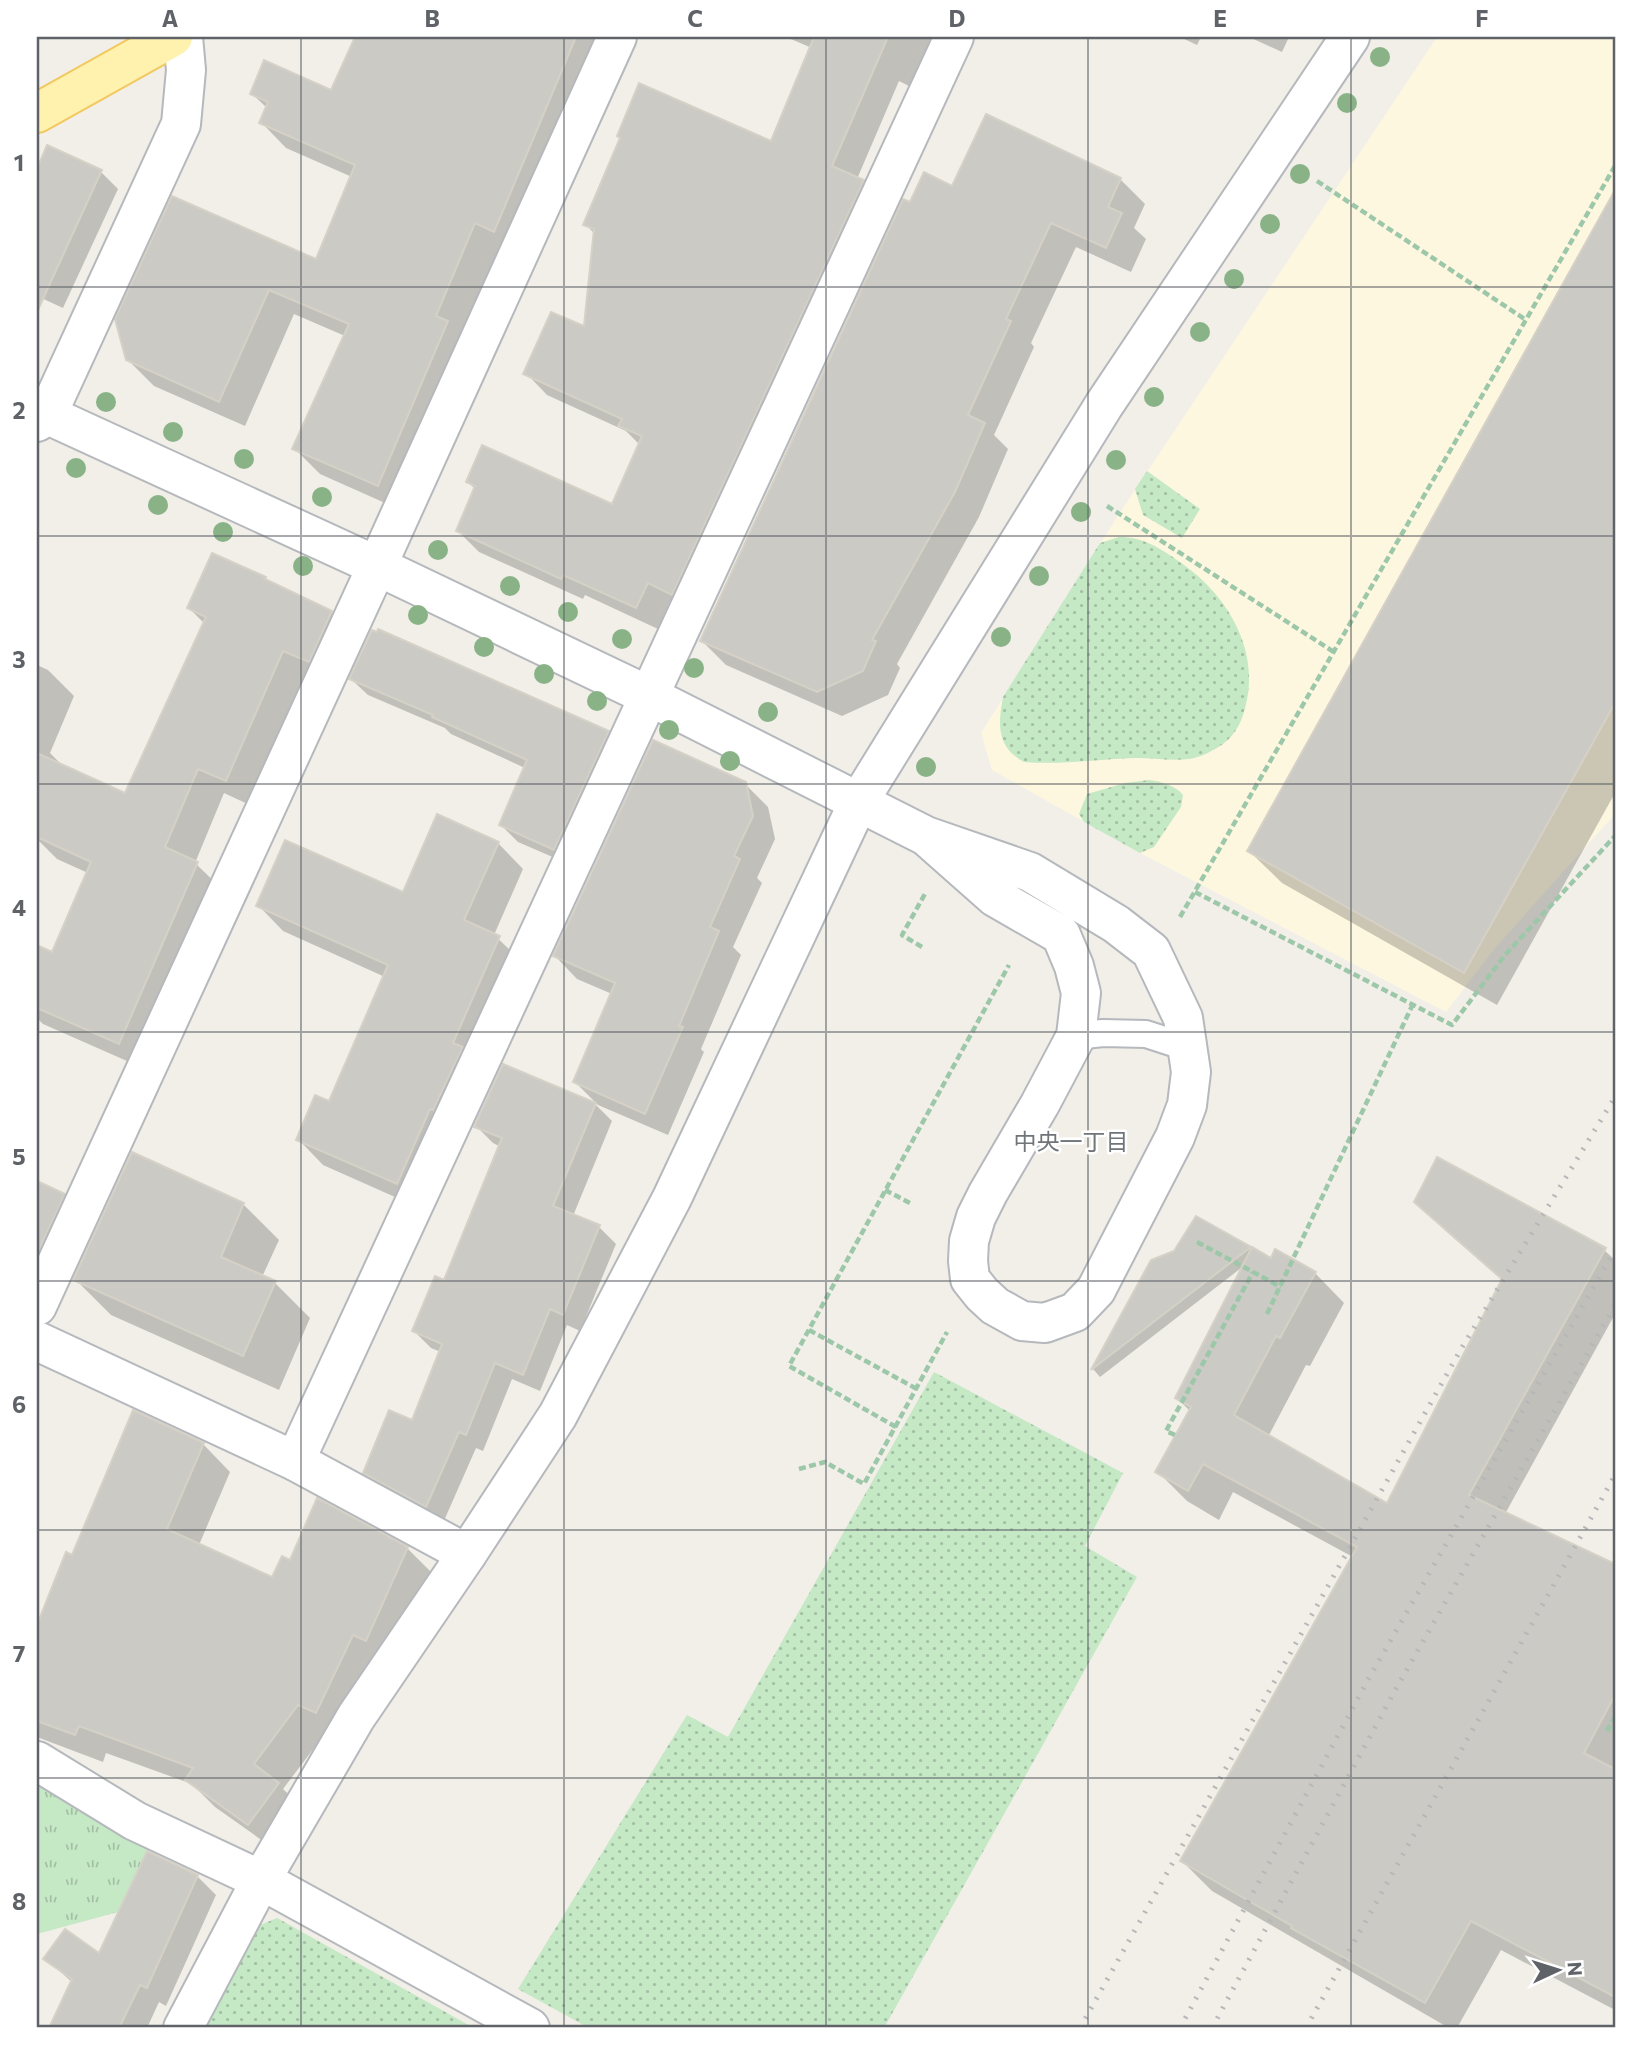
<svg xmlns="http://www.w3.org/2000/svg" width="1652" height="2065" viewBox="0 0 1652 2065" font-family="Commissioner,'Noto Sans JP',sans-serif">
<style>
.commercial{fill:#fef7e0}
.grass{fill:url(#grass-dots)}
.park{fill:url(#park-tufts)}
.shadow{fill:#0003}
.building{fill:#cccac5;stroke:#d6d1c6;stroke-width:2}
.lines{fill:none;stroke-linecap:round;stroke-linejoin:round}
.service-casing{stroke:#b5b8bc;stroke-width:30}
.minor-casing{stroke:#b5b8bc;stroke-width:42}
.tertiary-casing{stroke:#b5b8bc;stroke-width:42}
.primary-casing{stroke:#f2c960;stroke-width:42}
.path{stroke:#9cc7a9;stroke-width:4.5;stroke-dasharray:7 3.5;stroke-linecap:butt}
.service{stroke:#fff;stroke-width:26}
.minor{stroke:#fff;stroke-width:38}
.tertiary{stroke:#fff;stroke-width:38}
.primary{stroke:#fff2af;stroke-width:38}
.rail{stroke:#b6b7b8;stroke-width:5;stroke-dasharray:2 9;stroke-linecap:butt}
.tree{fill:#89b387}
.grid{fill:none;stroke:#5f6368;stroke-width:2;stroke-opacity:0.55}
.labels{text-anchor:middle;stroke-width:5;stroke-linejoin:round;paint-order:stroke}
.neighbourhood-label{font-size:23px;fill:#70757a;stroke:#fff}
.neatline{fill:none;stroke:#5f6368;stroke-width:2.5}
.grid-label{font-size:23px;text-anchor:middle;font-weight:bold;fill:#5f6368}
</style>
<defs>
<pattern id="grass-dots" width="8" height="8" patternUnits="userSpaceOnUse" patternTransform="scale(1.75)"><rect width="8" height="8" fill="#c5e8c5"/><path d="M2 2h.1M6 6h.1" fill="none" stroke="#a3c0a4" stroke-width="1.8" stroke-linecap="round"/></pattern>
<pattern id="park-tufts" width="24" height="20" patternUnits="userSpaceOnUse" patternTransform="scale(1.75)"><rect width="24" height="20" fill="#c5e8c5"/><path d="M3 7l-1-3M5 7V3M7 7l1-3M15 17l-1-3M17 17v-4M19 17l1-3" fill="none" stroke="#a3c0a4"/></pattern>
</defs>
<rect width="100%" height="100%" fill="#f1efe8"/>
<polygon class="commercial" points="1437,37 1615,37 1615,814 1495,948 1446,1012 1140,853 992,770 981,733 1119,514"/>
<g class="grass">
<polygon points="1147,471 1200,509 1182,538 1143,515 1135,489"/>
<path d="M 1119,537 C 1143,537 1158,547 1177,560 C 1224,591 1260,646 1246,704 C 1243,719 1236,735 1223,744 C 1215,750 1199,758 1189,759 C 1172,761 1153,758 1136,758 C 1099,759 1061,765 1024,762 C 996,747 998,724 1003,697 L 1100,543 Z"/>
<path d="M 1149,780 C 1162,782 1175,785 1183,795 L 1181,807 L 1154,847 L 1140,853 L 1084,822 L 1079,814 L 1087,794 L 1125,783 Z"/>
<polygon points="934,1372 1123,1473 1085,1546 1137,1577 884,2028 589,2028 518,1989 687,1715 728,1737"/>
<polygon points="277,1918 474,2028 206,2028 258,1926"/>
</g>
<polygon class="park" points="37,1762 155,1832 118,1912 37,1934"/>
<g class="shadow">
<polygon points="357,37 618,37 403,511 320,474 294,448 345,336 294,314 245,426 154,386 128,360 316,261 352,177 286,148 261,122 267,108 252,94 332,92"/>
<polygon points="786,37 940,37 917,90 899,81 857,179 863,182 884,203 694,615 669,603 658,629 585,595 583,599 479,552 458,531 476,490 468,482 613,506 640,445 626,431 547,395 526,373 585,329 595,234 585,224 772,143 812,48"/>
<polygon points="1180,37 1201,37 1197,45"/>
<polygon points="1249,37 1289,37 1282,52"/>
<polygon points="48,148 101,172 118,189 63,308 37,296 37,173"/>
<polygon points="1120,179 1145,204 1134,228 1146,239 1131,272 1076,247 1031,343 1034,347 994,435 1008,449 979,517 897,664 900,668 888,695 842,716 726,665 702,641 911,204 953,188"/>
<polygon points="1615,194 1615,793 1497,1005 1282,883 1249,851"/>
<polygon points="265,578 271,584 331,612 357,638 252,806 224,793 195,863 222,889 145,1069 43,1024 37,1018 37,952 39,947 53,954 88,873 57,859 37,839 37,665 48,670 74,696 50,753 65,768 126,795 204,623 189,608"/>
<polygon points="351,679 608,733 625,750 571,865 518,842 501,825 525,768 451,734 445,728 368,695"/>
<polygon points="745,784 768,807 775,839 757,878 762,883 733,947 741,955 701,1049 704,1052 668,1135 598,1105 575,1082 612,994 577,979 555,956"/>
<polygon points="498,843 523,869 494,935 524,963 422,1209 323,1165 298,1139 330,1103 385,977 283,931 258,905 404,895"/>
<polygon points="595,1104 612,1121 573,1216 599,1227 616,1244 580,1331 567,1325 540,1391 512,1379 483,1451 476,1448 443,1523 382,1489 365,1472 413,1422 441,1352 431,1348 414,1331 445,1282 501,1147 493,1143 476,1126"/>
<polygon points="37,1183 64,1195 80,1212 37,1285"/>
<polygon points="1416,1201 1604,1250 1615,1260 1615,1314 1505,1514 1615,1566 1615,2010 1501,1950 1457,2028 1449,2028 1212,1891 1182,1861 1353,1557 1233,1492 1219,1520 1187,1501 1157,1471 1190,1411 1177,1398 1245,1265 1100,1377 1093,1369 1152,1261 1250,1248 1271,1260 1315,1273 1344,1303 1310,1366 1306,1365 1268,1437 1388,1505 1503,1281 1446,1231"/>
<polygon points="243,1204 279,1240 262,1277 275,1283 310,1318 279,1390 111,1315 75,1279"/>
<polygon points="203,1444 230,1472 199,1545 273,1580 291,1562 407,1548 435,1576 327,1731 283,1789 306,1811 277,1851 215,1807 192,1784 106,1753 103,1762 37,1737 37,1630 67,1555 73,1557"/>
<polygon points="197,1876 216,1895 166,2006 159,2002 147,2028 51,2028 73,1983 46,1959 100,1956"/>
</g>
<g class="building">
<polygon points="355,37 576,37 494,232 475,223 436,316 448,321 378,486 292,449 349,324 269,290 219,402 126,360 115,319 172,196 316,259 355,165 259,123 268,102 250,94 264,60 331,90"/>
<polygon points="814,37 888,37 832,166 864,180 672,595 648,583 636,608 563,575 561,579 456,531 475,486 466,482 482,445 612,504 642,436 618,426 622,419 523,374 551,312 584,326 594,229 583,225 620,138 617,136 639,83 771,141"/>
<polygon points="986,114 1121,178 1108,207 1122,213 1106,248 1051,223 1006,319 1011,321 968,415 985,423 955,492 872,640 876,641 863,671 817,692 700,641 903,199 910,202 924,172 952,186"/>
<polygon points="47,145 102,170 37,312 37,169"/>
<polygon points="1615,190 1615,703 1464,973 1247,851"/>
<polygon points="212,553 266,577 265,579 332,611 309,662 283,651 226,781 198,769 165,847 198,862 119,1044 37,1008 37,945 52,952 91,862 37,837 37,753 125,793 206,617 187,608"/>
<polygon points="378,629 609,731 554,850 499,825 527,760 432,717 433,715 349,679 372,630 377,632"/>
<polygon points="653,740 746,782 753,816 734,856 740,859 710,927 719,931 679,1026 683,1027 645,1114 573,1082 615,983 553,956"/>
<polygon points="437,814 499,842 464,920 500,936 453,1043 463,1047 433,1110 430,1109 397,1184 296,1140 315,1095 329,1101 388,965 256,906 285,840 403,892"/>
<polygon points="503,1064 596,1103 553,1206 600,1225 563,1315 550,1309 523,1375 495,1363 466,1435 459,1432 426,1507 363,1473 389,1410 412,1420 442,1344 412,1331 435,1276 444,1280 502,1138 474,1127"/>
<polygon points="132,1152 244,1203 221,1257 276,1281 243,1356 73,1280"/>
<polygon points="1437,1157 1606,1248 1469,1495 1615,1564 1615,1695 1584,1753 1615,1769 1615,1997 1471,1921 1425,2003 1291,1928 1292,1926 1180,1861 1357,1547 1203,1464 1188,1491 1155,1472 1191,1407 1175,1398 1252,1247 1271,1258 1275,1249 1316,1272 1280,1338 1276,1336 1234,1415 1387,1503 1502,1279 1414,1202"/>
<polygon points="37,1181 65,1194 37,1254"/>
<polygon points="1196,1216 1251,1247 1091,1370 1151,1260 1174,1251"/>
<polygon points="133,1410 204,1443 167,1529 272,1577 282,1556 290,1560 317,1498 408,1547 366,1641 353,1635 316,1713 298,1705 254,1764 279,1783 248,1825 185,1780 193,1768 79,1726 75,1735 37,1721 37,1625 66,1552 72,1555"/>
<polygon points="147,1851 198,1875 147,1988 140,1985 119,2028 49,2028 72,1979 43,1959 65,1929 99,1953"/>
</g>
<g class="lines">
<defs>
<polyline id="service" points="1076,1036 1103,1033 1146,1034 1186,1047"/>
<g id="minor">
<polyline points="37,422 47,415 181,124 186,70 183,37"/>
<polyline points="37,1306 377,566 617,37"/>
<polyline points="37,1341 295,1461 467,1554"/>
<polyline points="295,1461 954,37"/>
<polyline points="37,1761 135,1821 261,1880 530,2028"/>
</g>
<g id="tertiary">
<polyline points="37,410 377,566 649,696 926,836 1030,872 1116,924 1151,951 1183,1018 1191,1072 1187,1105 1175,1137 1096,1290 1075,1312 1045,1323 1022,1321 995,1306 982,1294 970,1279 968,1261 969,1241 976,1217 988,1193 1040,1104 1076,1036 1081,993 1074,966 1061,935 995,897 926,836"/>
<polyline points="183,2028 261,1880 356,1717 467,1554 558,1415 672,1198 859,801 1104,405 1350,37"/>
</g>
<polyline id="primary" points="37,113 173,37"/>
</defs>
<use href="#service" class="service-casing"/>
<use href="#minor" class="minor-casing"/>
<use href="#tertiary" class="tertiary-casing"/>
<use href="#primary" class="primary-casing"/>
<g class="path">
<polyline points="1317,181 1526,320"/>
<polyline points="1107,506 1334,652"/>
<polyline points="1195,892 1452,1025 1505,955 1615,836"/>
<polyline points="1180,917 1615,166"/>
<polyline points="922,947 902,935 926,892"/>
<polyline points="885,1190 912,1204"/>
<polyline points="1197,1242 1281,1287"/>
<polyline points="1267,1314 1412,1006"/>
<polyline points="809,1330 917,1389"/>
<polyline points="896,1427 789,1366 1009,965"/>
<polyline points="1175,1435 1166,1431 1253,1272"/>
<polyline points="799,1469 825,1462 864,1484 947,1332"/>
<polyline points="1615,1716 1608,1729 1615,1733"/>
</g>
<use href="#service" class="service"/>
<use href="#minor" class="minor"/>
<use href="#tertiary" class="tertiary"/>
<use href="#primary" class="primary"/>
<g class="rail">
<polyline points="1080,2028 1461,1349 1615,1097"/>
<polyline points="1180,2028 1369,1678 1615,1250"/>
<polyline points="1212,2028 1393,1694 1615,1305"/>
<polyline points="1306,2028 1615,1475"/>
</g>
</g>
<g class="tree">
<circle cx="1380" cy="57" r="10"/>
<circle cx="1347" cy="103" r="10"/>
<circle cx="1300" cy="174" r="10"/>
<circle cx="1270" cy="224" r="10"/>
<circle cx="1234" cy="279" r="10"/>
<circle cx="1200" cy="332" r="10"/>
<circle cx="1154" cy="397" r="10"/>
<circle cx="106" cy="402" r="10"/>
<circle cx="173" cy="432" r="10"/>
<circle cx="244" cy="459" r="10"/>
<circle cx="1116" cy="460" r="10"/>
<circle cx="76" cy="468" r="10"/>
<circle cx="322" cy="497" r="10"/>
<circle cx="158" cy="505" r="10"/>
<circle cx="1081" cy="512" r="10"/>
<circle cx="223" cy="532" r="10"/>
<circle cx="438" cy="550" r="10"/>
<circle cx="303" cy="566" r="10"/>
<circle cx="1039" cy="576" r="10"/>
<circle cx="510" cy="586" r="10"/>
<circle cx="568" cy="612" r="10"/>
<circle cx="418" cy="615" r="10"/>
<circle cx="1001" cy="637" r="10"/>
<circle cx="622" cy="639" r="10"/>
<circle cx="484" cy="647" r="10"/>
<circle cx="694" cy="668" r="10"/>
<circle cx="544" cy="674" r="10"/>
<circle cx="597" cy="701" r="10"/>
<circle cx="768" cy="712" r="10"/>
<circle cx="669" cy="730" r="10"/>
<circle cx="730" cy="761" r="10"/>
<circle cx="926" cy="767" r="10"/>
</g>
<path class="grid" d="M 301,37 L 301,2028M 564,37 L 564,2028M 826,37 L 826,2028M 1088,37 L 1088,2028M 1351,37 L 1351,2028M 37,287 L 1615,287M 37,536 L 1615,536M 37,784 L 1615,784M 37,1032 L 1615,1032M 37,1281 L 1615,1281M 37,1530 L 1615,1530M 37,1778 L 1615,1778"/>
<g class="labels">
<g class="neighbourhood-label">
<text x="1071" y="1150">中央一丁目</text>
</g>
</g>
<rect width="1652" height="2065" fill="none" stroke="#ffffff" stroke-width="77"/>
<g transform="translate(1558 1970) rotate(86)" stroke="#ffffff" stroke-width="5" paint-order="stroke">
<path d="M0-5L12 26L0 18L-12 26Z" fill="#5f6368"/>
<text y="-10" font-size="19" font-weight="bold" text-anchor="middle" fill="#5f6368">N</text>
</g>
<rect x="38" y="38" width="1576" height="1988" class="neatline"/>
<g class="grid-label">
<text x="170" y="27">A</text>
<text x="432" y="27">B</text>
<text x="695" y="27">C</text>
<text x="957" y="27">D</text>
<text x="1220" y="27">E</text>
<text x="1482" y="27">F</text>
<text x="19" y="171">1</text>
<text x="19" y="419">2</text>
<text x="19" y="668">3</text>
<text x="19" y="916">4</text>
<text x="19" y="1165">5</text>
<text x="19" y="1413">6</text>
<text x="19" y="1662">7</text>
<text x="19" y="1910">8</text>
</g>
</svg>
